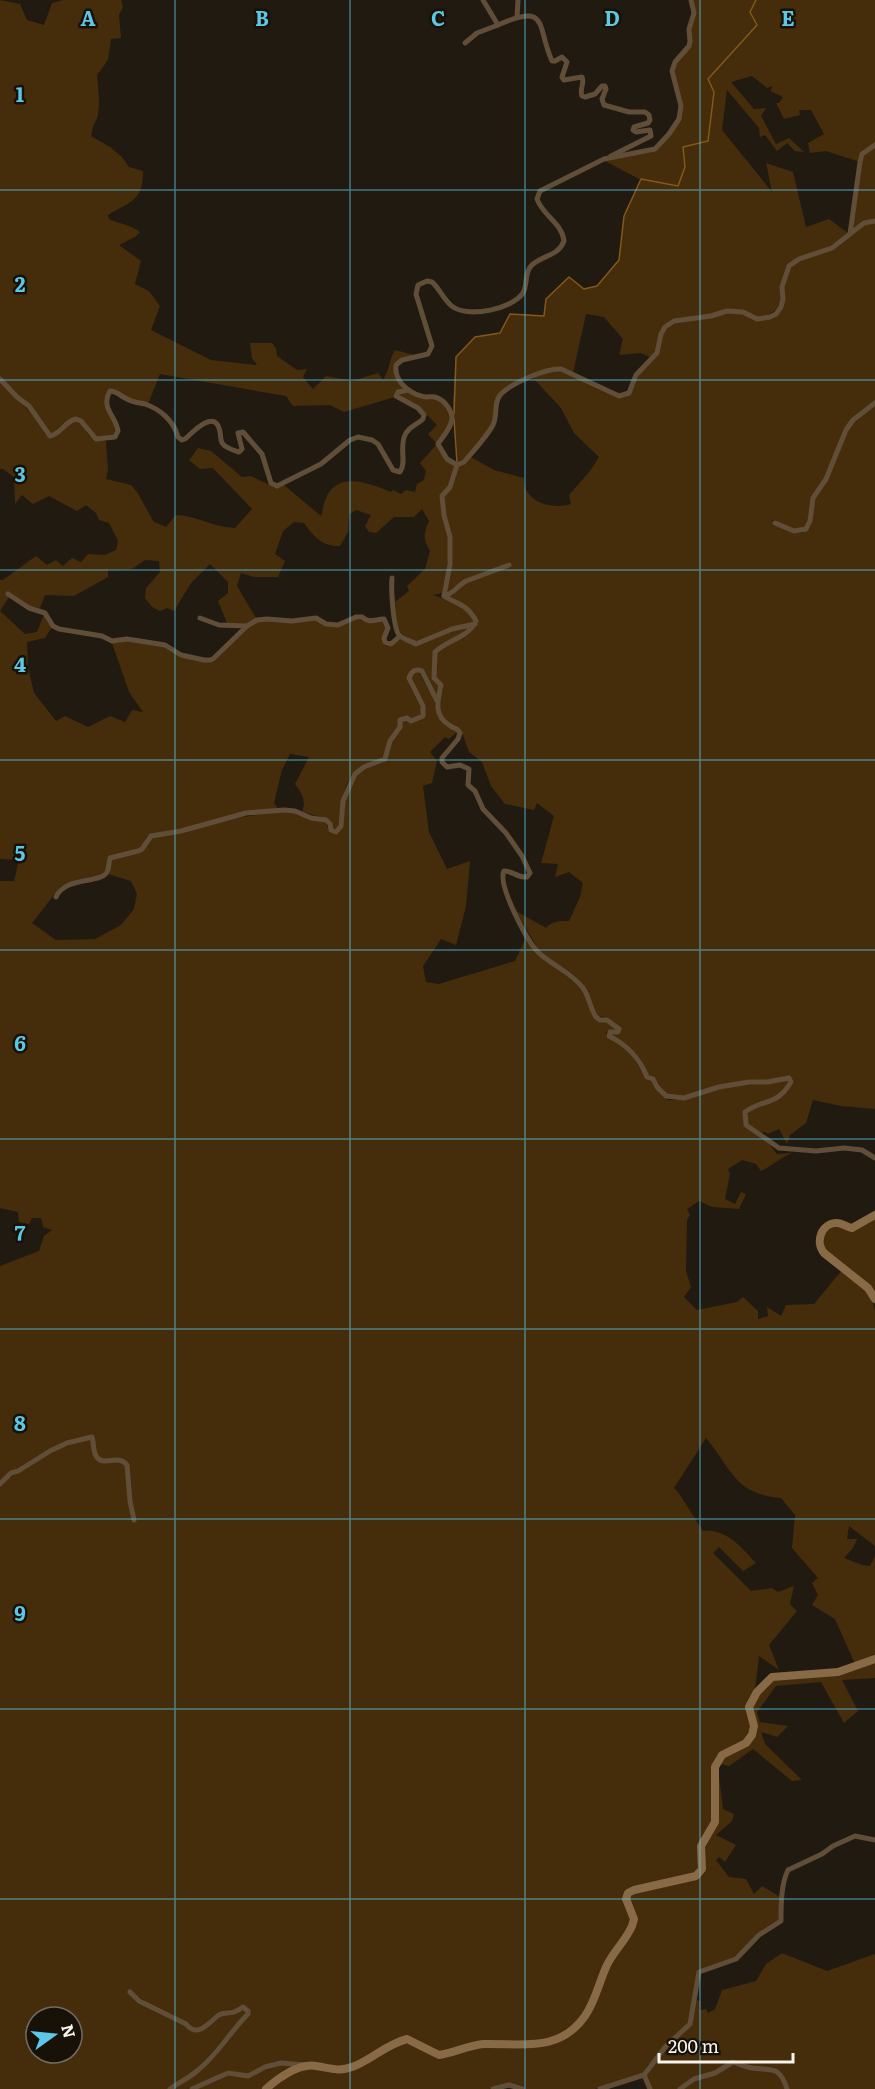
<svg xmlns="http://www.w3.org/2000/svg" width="875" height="2089" viewBox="0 0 875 2089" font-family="Literata,serif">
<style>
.green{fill:#452d0b;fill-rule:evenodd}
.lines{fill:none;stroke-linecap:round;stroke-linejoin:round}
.stream{stroke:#84581c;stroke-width:1.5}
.street{stroke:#614e38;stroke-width:5}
.secondary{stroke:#886a46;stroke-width:8}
.grid{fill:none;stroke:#5cc7e7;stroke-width:1.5;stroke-opacity:0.55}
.grid-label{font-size:20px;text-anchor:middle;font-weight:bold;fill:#5cc7e7;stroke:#181108;stroke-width:5;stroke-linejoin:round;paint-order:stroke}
</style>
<rect width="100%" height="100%" fill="#211a11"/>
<g class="green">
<path d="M 0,0 L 20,4 L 27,20 L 44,25 L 52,3 L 63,0 L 121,0 L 123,7 L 119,15 L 121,38 L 111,39 L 108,60 L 97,75 C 98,87 101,106 97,118 C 94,124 92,129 91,136 L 110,147 L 122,157 L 129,167 L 143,171 C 143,201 131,201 108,215 L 109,219 C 119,224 132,225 140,232 L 135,237 L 119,245 L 141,261 L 135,284 L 149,291 L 160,306 L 151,330 L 211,360 L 257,365 L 252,358 L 250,343 L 272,343 L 276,348 L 277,356 L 297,370 L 307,369 L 303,377 L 313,389 L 326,376 L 352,381 L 378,373 L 383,380 C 389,371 389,360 395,350 L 414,355 L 401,359 L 394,372 L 406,389 L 395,392 L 395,397 L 344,412 L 330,405 L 293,406 L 286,396 L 160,374 L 148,404 L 129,399 L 109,390 C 100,405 110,417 117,431 L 114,435 L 96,437 L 76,417 C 66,419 59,429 51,434 L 0,376 Z"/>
<path d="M 693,0 L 875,0 L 875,145 L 867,149 L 860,162 L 826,151 L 810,153 L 808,143 L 824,134 L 811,110 L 799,110 L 800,115 L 784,119 L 776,103 L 779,103 L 783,97 L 770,91 L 773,86 L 767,88 L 752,76 L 731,82 L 754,109 L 766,108 L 761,116 L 776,144 L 789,138 L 804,152 L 795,151 L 787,143 L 777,151 L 765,135 L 760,137 L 759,128 L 727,90 L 722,130 L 772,192 L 766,163 L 793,172 L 806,227 L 829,219 L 848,233 L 831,247 L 788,265 C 783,291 787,312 758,318 L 743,311 L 711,314 L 664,326 L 656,353 L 652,358 L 641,353 L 619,355 L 623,339 L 604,317 L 586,314 L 573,373 C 544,360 524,379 499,394 C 497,403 495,413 492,422 C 488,433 468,458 458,463 L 453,404 L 456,357 L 475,337 L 500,333 L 510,314 L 544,316 L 546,299 L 569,277 L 584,289 L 597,286 L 619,260 L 624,216 L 641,180 L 605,161 L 656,151 L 681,119 L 674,71 L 676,63 L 690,47 Z"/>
<polygon points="875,147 875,220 863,221 852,229 863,155"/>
<path d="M 875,223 L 875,401 L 852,419 L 845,429 L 824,478 L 811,497 L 809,520 L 805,528 L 795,530 L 773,520 L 772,522 L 794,533 L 802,533 L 807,530 L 812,522 L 815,498 L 827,480 L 848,431 L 854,421 L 875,406 L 875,1109 L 841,1106 L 813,1100 L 806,1123 L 790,1135 L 787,1144 L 779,1129 L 768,1134 L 765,1132 L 760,1133 L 748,1124 L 747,1113 C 767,1099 777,1109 793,1082 L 789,1076 L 767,1080 L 748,1080 L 719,1086 L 684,1097 L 669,1096 L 658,1086 L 654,1077 L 648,1076 C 640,1056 628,1044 610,1035 L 619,1033 L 620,1028 L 608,1018 L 598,1016 L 585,987 L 538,949 L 516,911 L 546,928 C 551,921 560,921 569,921 L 580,897 L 583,883 L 569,872 L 555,877 L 558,864 L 541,863 L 554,816 L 537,803 L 534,810 L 505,804 L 491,786 L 482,762 L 469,752 L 461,730 C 458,728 455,727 452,725 C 435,717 440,700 443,685 L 436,678 L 436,653 C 449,639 469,640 478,621 C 472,609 461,601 448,597 L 453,595 L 466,583 L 506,567 L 505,565 C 494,569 467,577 460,583 C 454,587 453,593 445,594 C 448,574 453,556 451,536 C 450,522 443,511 444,497 L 451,488 L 459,466 L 471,457 L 494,470 L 524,478 C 523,502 552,510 571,504 L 569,495 L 590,471 L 599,457 L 574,433 L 561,408 L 533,378 L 552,370 L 560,371 L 618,398 L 630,394 L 638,376 L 659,354 L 663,335 L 666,328 L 675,323 L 711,318 L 727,312 L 742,314 L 757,321 L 770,318 L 777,315 L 782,308 L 785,299 L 784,287 L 790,267 L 800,260 L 833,250 L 857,228 L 864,224 Z"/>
<path d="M 0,381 C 19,400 32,411 45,434 L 50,438 C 61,436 65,424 75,420 C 91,429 83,440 106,441 L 108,470 L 106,479 L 131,485 L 137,492 L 154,522 L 166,527 L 176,515 C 197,516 213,527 235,528 L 252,509 L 213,468 L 200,469 L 189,460 L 198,448 L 211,451 L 242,477 L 251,476 L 276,488 L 284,485 L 321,516 C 323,511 323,504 326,498 C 338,470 371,484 391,492 L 393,490 L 401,494 L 406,490 L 415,492 L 417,484 L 424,480 L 426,471 L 420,463 L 437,444 L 428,434 L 437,425 L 419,407 L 397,394 L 409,392 L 422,399 L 433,398 L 445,406 L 450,413 L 450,422 L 437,444 L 446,460 L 455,466 L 448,486 L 441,496 C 440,510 445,521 447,534 C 451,554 446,573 442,593 L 433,595 C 450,601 466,605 474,622 L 452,627 L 416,642 C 392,631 398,626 395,602 L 409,591 L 407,586 L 425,569 L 430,551 C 423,539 423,534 429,521 L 422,509 L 414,517 L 394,517 L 376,533 L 369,532 L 365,526 L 371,515 L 356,510 L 349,515 L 348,532 L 340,546 C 323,547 314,537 304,523 L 294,522 L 283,531 L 275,554 L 285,561 L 278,577 L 254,577 L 241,573 L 237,586 L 256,618 L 246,624 L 227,623 L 218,601 L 228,593 L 228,582 L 210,564 L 191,583 L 174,611 L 167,608 L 160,611 L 152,607 L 145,598 L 146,588 L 160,572 L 159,561 L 145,560 L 132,569 L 108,570 L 108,577 L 74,596 L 45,595 L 40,608 L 30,606 L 6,592 L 9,597 L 0,611 L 25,634 L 37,632 L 44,614 L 52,627 L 45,638 L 27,642 L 28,667 L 34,693 L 56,721 L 65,716 L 88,727 L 110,716 L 125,722 L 132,710 L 143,712 L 129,692 L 112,643 L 127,641 L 164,647 L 181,656 L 211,662 L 248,627 L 257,622 L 267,620 L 293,623 L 316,620 L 326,625 L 338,626 L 356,619 L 371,623 L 383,621 L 386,628 L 383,638 L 384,643 L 392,646 L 401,638 L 416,645 L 452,630 L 472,626 C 463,638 445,640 434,651 L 433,679 L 440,686 L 436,697 L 423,670 L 416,669 L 409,673 C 405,688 423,700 422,715 L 411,719 L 407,717 L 399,719 L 400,727 L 393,732 L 384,758 C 377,763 368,763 361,767 C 341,780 342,808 338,828 L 333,829 C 330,815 314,817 302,811 C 307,801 301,792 295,784 L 309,757 L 290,754 L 282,770 L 274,803 L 278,809 L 246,812 L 180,829 L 150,835 L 147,836 L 141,848 L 109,857 L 107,868 L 102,875 L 89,877 L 61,886 L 32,923 L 56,940 L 95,939 L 121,925 L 134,909 L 137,894 L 131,881 L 108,874 L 110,862 L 114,857 L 143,850 L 151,838 C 190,831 227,817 266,814 C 275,813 285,811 294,812 C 305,814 314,820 325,822 L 330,832 L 336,833 C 346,827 342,813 344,802 C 346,795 351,782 356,776 C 363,766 377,767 386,761 L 395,734 L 402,728 L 401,720 L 406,719 L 411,722 L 424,716 L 424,705 L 411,678 L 414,673 L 419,672 L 435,701 L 438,716 L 449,728 L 458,731 L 449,739 L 445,737 L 430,752 L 437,761 L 432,783 L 423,786 L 429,832 L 447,869 L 470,861 L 466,906 L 456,945 L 441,939 L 423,966 L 426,982 L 439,984 L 515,961 L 526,937 L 535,951 L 582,989 L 595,1018 L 600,1021 L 606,1021 L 617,1030 L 609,1030 L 606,1033 L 607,1037 C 614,1041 622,1044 628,1050 C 636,1058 641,1076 652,1080 L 656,1088 L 668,1100 L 684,1100 L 720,1089 L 749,1083 L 767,1084 L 788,1079 L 789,1082 C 775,1106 761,1097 743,1112 L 744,1126 L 769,1144 L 777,1154 L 792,1153 C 780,1158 772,1166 761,1171 L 756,1164 L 742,1160 L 728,1169 L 730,1174 L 725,1199 L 735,1204 L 741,1192 L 746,1194 L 739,1209 L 712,1207 L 699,1201 L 687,1209 L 690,1215 L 687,1220 L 686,1271 L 691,1287 L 684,1297 L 697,1310 L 737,1302 L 743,1297 L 758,1311 L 758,1319 L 768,1316 L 767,1307 L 781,1316 L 786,1305 L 814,1304 L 842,1270 L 866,1290 L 871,1296 L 875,1310 L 875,1546 L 849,1526 L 847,1539 L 857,1539 L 853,1548 L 844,1558 L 862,1565 L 870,1566 L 875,1556 L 875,1656 L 855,1664 L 835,1619 L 812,1605 L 818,1595 L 812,1583 L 818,1578 L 792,1548 L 795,1515 L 781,1498 C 734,1494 732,1469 706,1438 L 674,1488 L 678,1492 L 703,1531 C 726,1528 741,1547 756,1563 L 743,1571 L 719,1547 L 713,1553 L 751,1591 L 772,1588 L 778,1592 L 794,1586 L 790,1604 L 797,1611 L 769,1645 L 779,1670 L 759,1656 L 755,1690 L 746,1707 L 751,1726 L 750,1734 L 744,1741 L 720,1753 L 713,1766 L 712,1822 L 698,1845 L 699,1868 L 695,1874 L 633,1887 L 626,1892 L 623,1900 L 631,1920 L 630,1925 L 604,1966 L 590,2002 L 582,2016 L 569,2030 L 548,2039 L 530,2043 L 482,2042 L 439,2052 L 407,2036 L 400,2038 L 348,2066 L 330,2068 L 314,2063 L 281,2061 L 264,2066 L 247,2074 L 228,2071 L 188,2089 L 172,2089 L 198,2073 L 224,2045 L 233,2033 L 250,2015 L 250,2010 L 248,2007 C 246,2006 221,2012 219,2013 C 209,2019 200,2038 187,2023 C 169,2015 144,2003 130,1991 C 132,2002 172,2020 185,2026 C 199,2042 212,2022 224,2015 L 234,2014 L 244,2009 L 247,2011 L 246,2014 L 196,2070 L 168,2089 L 0,2089 L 0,1485 C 24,1467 60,1444 91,1439 C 95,1460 95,1465 118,1461 L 125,1466 L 128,1501 L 133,1521 L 136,1520 L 131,1500 L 128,1464 C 120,1453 112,1461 101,1459 L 98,1456 L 92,1436 C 72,1435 14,1468 0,1482 L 0,1266 L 39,1251 L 44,1236 L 52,1230 L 43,1227 L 41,1218 L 32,1218 L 29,1224 L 19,1222 L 18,1212 L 0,1208 L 0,881 L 14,881 L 19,860 L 0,859 L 0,580 L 3,580 L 36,556 L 47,565 L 56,560 L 63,566 L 72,558 L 81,562 L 88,554 L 105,555 L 116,550 L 118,541 L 109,523 L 99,520 L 96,513 L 86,505 L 77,511 L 49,496 L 33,504 L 22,495 L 15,504 L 14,477 L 3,469 L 0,469 ZM 36,2017 L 72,2017 L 72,2053 L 36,2053 Z"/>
<path d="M 875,1218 L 875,1293 L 826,1251 L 821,1245 C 824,1227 830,1229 845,1226 C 855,1224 865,1221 875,1218 Z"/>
<polygon points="875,1662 875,1678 842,1680 858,1711 844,1723 821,1682 776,1686 757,1712 760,1722 788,1726 777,1737 761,1732 765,1744 802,1780 792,1781 753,1749 729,1766 720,1764 724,1757 754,1736 752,1708 759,1693 773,1679"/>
<path d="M 718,1768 L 723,1809 L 734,1814 L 732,1821 L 716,1835 L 736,1845 L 725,1862 L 719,1857 L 716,1860 L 729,1877 L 746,1879 L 754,1894 L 762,1886 L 780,1897 L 779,1920 L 736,1958 L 698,1971 L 689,2022 L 648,2065 L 643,2073 L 595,2089 L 526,2089 L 509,2083 L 489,2089 L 270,2089 C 281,2079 301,2066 316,2069 C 328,2071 335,2074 348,2071 C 364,2067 391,2050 407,2041 L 439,2058 L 483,2047 L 531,2048 L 557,2042 L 595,2005 L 609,1968 L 632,1933 L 629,1899 L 630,1895 L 698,1878 L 704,1847 L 712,1834 Z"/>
<polygon points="782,1953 827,1971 875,1954 875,2089 787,2089 781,2075 741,2064 728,2065 694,2079 680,2089 650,2089 645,2082 649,2066 691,2025 696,2000 701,2001 700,2010 706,2009 708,2013 715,2009 722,1990 756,1981 766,1964"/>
<polygon points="733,2064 777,2073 785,2089 683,2089 695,2081"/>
<polygon points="281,2065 302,2066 276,2077 262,2089 196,2089 229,2075 243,2077"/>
</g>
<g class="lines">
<g class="stream">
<polyline points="454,414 456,357 475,337 500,333 510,314 544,316 546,299 569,277 584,289 597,286 619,260 624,216 641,179 678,186 685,167 683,147 708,141 714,92 708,79 757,25 750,12 756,0"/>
<polyline points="454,419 457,462"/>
</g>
<g class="street">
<path d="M 483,0 L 498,25 C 550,2 536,26 552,61 L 555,61 L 562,57 L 567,62 L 562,77 L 564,80 L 582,77 C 585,84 579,89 582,96 L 585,97 L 595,94 L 602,86 L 605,86 L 606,89 L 602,99 L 604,105 L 629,112 L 645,112 L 649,115 L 650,120 L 648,123 L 634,127 L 633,130 L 636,132 L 650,130 L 651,136 L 611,156"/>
<path d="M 691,0 L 694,13 L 689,29 L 690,41 L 689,46 L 675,62 L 672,71 L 681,106 L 679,119 L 669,134 L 655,149 L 604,159 L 540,191 L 537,199 C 543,216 562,223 564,241 C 558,257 541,255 531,266 C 524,274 528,284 523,293 C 512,309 470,318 453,307 C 444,301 440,289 432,282 L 427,281 L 418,285 L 416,294 L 432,346 L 428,354 L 402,360 L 396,365 C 394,380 407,392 421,396 C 425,398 431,396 435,397 C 445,400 455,413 451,423 C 449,430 442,438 438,444 L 447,459 L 457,465 L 464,462 C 473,451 486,438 493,425 C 498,415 493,402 501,394 C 512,383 546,368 561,369 L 619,396 L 629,393 L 636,375 L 657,353 L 661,334 L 665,327 L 674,321 L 711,316 L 727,311 L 743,312 L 757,319 L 770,317 L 776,314 L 781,307 L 783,299 L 782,287 L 789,266 L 799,259 L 832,248 L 850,234 L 860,162 L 862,154 L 875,145"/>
<polyline points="517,17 518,0"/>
<polyline points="465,43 477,33 498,25"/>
<polyline points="851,233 864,223 875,221"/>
<path d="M 0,379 L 17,397 L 29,406 L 50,436 C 61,434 65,421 76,419 L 81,421 L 96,439 L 115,437 L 118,431 C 116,416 100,408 110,391 C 117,391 120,396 127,399 C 132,402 139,403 145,404 C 160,409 174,421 178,437 L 182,440 L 185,439 C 192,433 213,410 219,428 C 221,433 220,439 222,443 C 225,448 233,450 239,452 L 242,449 L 238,433 L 243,432 L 262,454 L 271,483 L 277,486 L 321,464 L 350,440 L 358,437 L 372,440 L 378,444 L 393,470 L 400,472 C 407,463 399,447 405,435 C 408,427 418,424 423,419 L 424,415 L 418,408 L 396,396 L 398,392 L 409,390"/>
<path d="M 457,465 L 450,487 L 442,496 L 444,515 L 450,537 L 450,564 L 444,596 C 458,605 467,604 476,621 C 467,639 448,639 435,652 L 434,678 L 441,685 C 438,700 433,715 449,725 C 454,729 457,727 460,733 L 458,739 L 442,758 L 442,762 L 447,767 L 460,765 L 469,769 L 468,785 L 475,791 L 483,809 L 506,833 L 522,856 L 530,873 L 527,877 C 518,878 513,871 504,871 C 497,884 526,938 536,950 C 549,964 571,972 583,988 C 589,996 590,1008 596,1017 L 600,1020 L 607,1020 L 619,1029 L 618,1032 L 610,1032 L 609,1036 C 627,1045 639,1057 647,1077 L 653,1079 L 657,1087 L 666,1096 L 684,1098 L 719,1087 L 749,1082 L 767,1082 L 789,1078 L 791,1082 C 776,1107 764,1098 745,1112 L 746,1125 L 779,1148 L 816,1151 L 844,1148 L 862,1150 L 875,1158"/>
<polyline points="775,523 794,531 806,529 810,521 813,498 826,479 846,430 853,420 875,403"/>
<path d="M 392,578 C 391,589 393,627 399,635 C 403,639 411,641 416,644 L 452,629 L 475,624"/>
<path d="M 8,594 L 29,608 L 45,613 L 53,626 L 59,629 L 102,636 L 112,641 L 127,639 L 165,645 L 181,655 L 204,660 L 211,660 L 214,658 L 247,626 L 257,620 L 267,619 L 292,621 L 316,618 L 326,624 L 338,625 L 356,617 L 362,617 C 370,624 375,619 384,619 L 388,628 L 384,638 L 385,642 L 391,644 L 400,636"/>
<path d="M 444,596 C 454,594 457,586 466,581 L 509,565"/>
<polyline points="200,618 219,625 247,626"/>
<path d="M 56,897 C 65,876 101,884 107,872 C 109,868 109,862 110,858 L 138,851 L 142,849 L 151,836 L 181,831 L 246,813 L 284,810 L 295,811 L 311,818 L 326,820 L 330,824 L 331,830 L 336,832 L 341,826 L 343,801 L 355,774 L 364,767 L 385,759 L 390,741 L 400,727 L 400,720 L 407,718 L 411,721 L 423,716 L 423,706 L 409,678 C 411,672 415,668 422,671 L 437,701"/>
<path d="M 0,1484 L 11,1473 L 18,1471 L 50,1451 L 67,1443 L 92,1437 C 94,1443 93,1451 96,1456 C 103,1468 118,1453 127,1465 L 130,1501 L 134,1520"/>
<path d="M 130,1992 L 139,2001 L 186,2024 C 198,2039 209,2022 219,2015 C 224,2012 229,2014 234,2012 C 237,2011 240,2009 243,2007 L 248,2011 L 248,2014 C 230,2032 217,2055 197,2071 C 189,2078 178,2083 170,2089"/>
<polyline points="644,2075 650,2089"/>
<polyline points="192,2089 228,2073 248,2076 265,2067 281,2063 306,2065"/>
<polyline points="493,2089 509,2085 522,2089"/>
<path d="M 600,2089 L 644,2075 L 666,2046 L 690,2024 L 699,1972 L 736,1959 L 759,1935 L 781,1921 C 781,1905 781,1884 788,1870 L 822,1854 L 833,1846 L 855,1836 L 875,1840"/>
<path d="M 680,2089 L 694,2079 L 715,2073 L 733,2062 C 739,2064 746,2067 752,2068 C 773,2071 779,2065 787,2089"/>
</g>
<g class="secondary">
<path d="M 875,1215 L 852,1228 C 847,1227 842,1223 837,1223 C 821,1223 815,1242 824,1253 L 868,1288 L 875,1299"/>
<path d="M 266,2089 C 278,2078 299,2063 316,2066 C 329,2068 339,2072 352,2067 C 371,2060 387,2044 407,2039 L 439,2055 C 454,2053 469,2045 484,2044 C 522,2043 559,2053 585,2016 C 596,2000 599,1982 607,1965 C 614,1951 626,1940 632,1926 L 634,1919 L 626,1899 L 628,1893 L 634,1890 L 696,1876 L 702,1869 L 701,1846 L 715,1822 L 715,1767 L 722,1755 L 746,1743 L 752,1735 L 754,1726 L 749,1707 L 757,1692 L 772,1677 L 838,1672 L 875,1659"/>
</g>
</g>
<path class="grid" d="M 175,0 L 175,2089M 350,0 L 350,2089M 525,0 L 525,2089M 700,0 L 700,2089M 0,190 L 875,190M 0,380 L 875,380M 0,570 L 875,570M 0,760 L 875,760M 0,950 L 875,950M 0,1139 L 875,1139M 0,1329 L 875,1329M 0,1519 L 875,1519M 0,1709 L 875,1709M 0,1899 L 875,1899"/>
<g class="grid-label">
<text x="88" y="26">A</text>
<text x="262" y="26">B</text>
<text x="438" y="26">C</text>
<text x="612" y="26">D</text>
<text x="788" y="26">E</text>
<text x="20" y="102">1</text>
<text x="20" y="292">2</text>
<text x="20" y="482">3</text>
<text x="20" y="672">4</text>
<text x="20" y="861">5</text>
<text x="20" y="1051">6</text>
<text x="20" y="1241">7</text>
<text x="20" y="1431">8</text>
<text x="20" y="1621">9</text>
</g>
<g transform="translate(54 2035) rotate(75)"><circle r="28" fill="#181108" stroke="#726b64" stroke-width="1.5"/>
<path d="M0-4.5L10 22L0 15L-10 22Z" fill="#5cc7e7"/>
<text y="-9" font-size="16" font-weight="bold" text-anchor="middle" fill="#f9f3ed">N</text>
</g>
<path d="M659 2053v9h134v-9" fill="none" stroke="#f9f3ed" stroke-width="3"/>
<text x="668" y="2053" font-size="18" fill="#f9f3ed" stroke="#181108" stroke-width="4.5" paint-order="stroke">200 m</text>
</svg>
